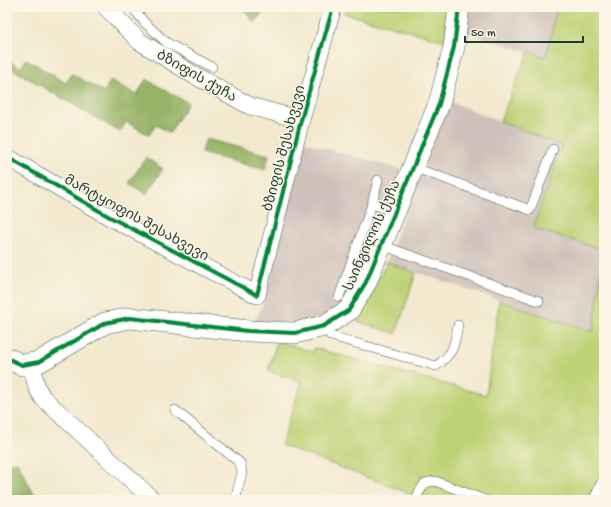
<svg xmlns="http://www.w3.org/2000/svg" width="611" height="507" viewBox="0 0 611 507" font-family="'Gochi Hand','Noto Sans Georgian',sans-serif">
<style>
.industrial{fill:#cfc1ba}
.green{fill:#bed175;stroke:#6e8754}
.forest{fill:#96b366;stroke:#5a784d}
.lines{fill:none;stroke-linecap:round;stroke-linejoin:round}
.service-casing{stroke:#3f574b;stroke-width:10}
.minor-casing{stroke:#3f574b;stroke-width:18}
.tertiary-casing{stroke:#3f574b;stroke-width:22}
.service{stroke:#fff;stroke-width:9}
.minor{stroke:#fff;stroke-width:17}
.tertiary{stroke:#fff;stroke-width:21}
.cycleway-casing{stroke:#fcf5e5;stroke-width:6}
.cycleway{stroke:#00873e;stroke-width:4}
.labels{text-anchor:middle;stroke-width:3;stroke-linejoin:round;paint-order:stroke}
.street-label{font-size:14px;fill:#1f3d34;stroke:#fcf5e5}
</style>
<rect width="100%" height="100%" fill="#fcf5e5"/>
<filter id="ink" filterUnits="userSpaceOnUse"><feTurbulence type="fractalNoise" baseFrequency=".025" numOctaves="2"/><feDisplacementMap in="SourceGraphic" scale="8" xChannelSelector="R" yChannelSelector="G"/><feConvolveMatrix kernelMatrix="1 2 1 2 8 2 1 2 1" color-interpolation-filters="sRGB"/></filter>
<filter id="wash" filterUnits="userSpaceOnUse"><feTurbulence type="fractalNoise" baseFrequency=".012" numOctaves="4" result="noise"/><feDisplacementMap in="SourceGraphic" scale="16" xChannelSelector="R" yChannelSelector="G"/><feGaussianBlur stdDeviation="0.9" result="paint"/><feColorMatrix in="noise" values="0 0 0 0 0 0 0 0 0 0 0 0 0 0 0 0 0 1.4 0 .05"/><feComposite in="paint" operator="in"/></filter>
<g filter="url(#wash)">
<rect width="100%" height="100%" fill="#f2e9ce"/>
<g class="industrial">
<polygon points="467,7 557,7 546,58 464,31"/>
<polygon points="446,100 562,146 533,228 604,250 593,332 387,262"/>
<polygon points="305,142 405,171 354,292 339,310 310,322 254,323 263,304"/>
</g>
<g class="green">
<polygon points="345,7 448,7 445,41 344,13"/>
<polygon points="557,7 604,7 604,250 533,228 562,146 500,121 529,51 546,58"/>
<polygon points="604,252 604,473 593,500 427,500 281,445 302,382 268,371 277,341 313,352 314,348 486,395 499,301 593,332"/>
<polygon points="387,262 416,273 396,334 357,321"/>
</g>
<g class="forest">
<polygon points="242,7 266,7 265,10 254,23"/>
<polygon points="26,59 66,83 72,74 104,92 111,80 137,95 146,79 188,103 170,133 156,125 149,135 126,122 120,132 7,66 7,60 21,68"/>
<polygon points="206,139 269,155 265,170 201,153"/>
<polygon points="146,157 163,169 146,194 129,183"/>
<polygon points="17,462 37,500 7,500 7,464"/>
</g>
</g>
<g filter="url(#ink)">
<g class="lines">
<defs>
<g id="service">
<polyline points="132,7 145,23 167,43 212,67"/>
<polyline points="413,167 530,210 553,149"/>
<polyline points="372,204 395,212"/>
<polyline points="381,245 539,301"/>
<polyline points="339,297 372,204 378,180"/>
<path d="M 324,326 L 331,336 L 436,366 C 454,353 454,347 458,325"/>
<polyline points="175,410 240,463 242,473 235,500"/>
<polyline points="416,500 419,492 425,483 435,481 485,500"/>
</g>
<g id="minor">
<polyline points="106,7 139,41 192,74 250,106 301,120"/>
<polyline points="7,157 108,216 257,295 301,120 333,7"/>
<polyline points="31,364 37,388 43,398 153,500"/>
<polyline points="598,500 604,486"/>
</g>
<polyline id="tertiary" points="7,358 22,365 39,362 105,323 130,318 248,331 295,333 324,326 349,310 366,282 439,104 454,47 459,7"/>
</defs>
<use href="#service" class="service-casing"/>
<use href="#minor" class="minor-casing"/>
<use href="#tertiary" class="tertiary-casing"/>
<use href="#service" class="service"/>
<use href="#minor" class="minor"/>
<use href="#tertiary" class="tertiary"/>
<defs>
<g id="cycleway">
<polyline points="7,157 108,216 257,295 301,120 333,7"/>
<polyline points="7,358 22,365 39,362 105,323 130,318 248,331 295,333 324,326 349,310 366,282 439,104 454,47 459,7"/>
</g>
</defs>
<use href="#cycleway" class="cycleway-casing"/>
<use href="#cycleway" class="cycleway"/>
</g>
</g>
<g class="labels">
<g class="street-label">
<text transform="translate(197 75) rotate(30)" y="5">ბზიფის ქუჩა</text>
<text transform="translate(283 148) rotate(-75)" y="5">ბზიფის შესახვევი</text>
<text transform="translate(137 217) rotate(29)" y="5">მარტყოფის შესახვევი</text>
<text transform="translate(371 235) rotate(-66)" y="5">საინგილოს ქუჩა</text>
</g>
</g>
<rect width="611" height="507" fill="none" stroke="#fcf5e5" stroke-width="24"/>
<path d="M465 36v6h118v-6" fill="none" stroke="#1f3d34" stroke-width="2"/>
<text x="471" y="36" font-size="12" fill="#1f3d34" stroke="#fcf5e5" stroke-width="3" paint-order="stroke">50 m</text>
</svg>
